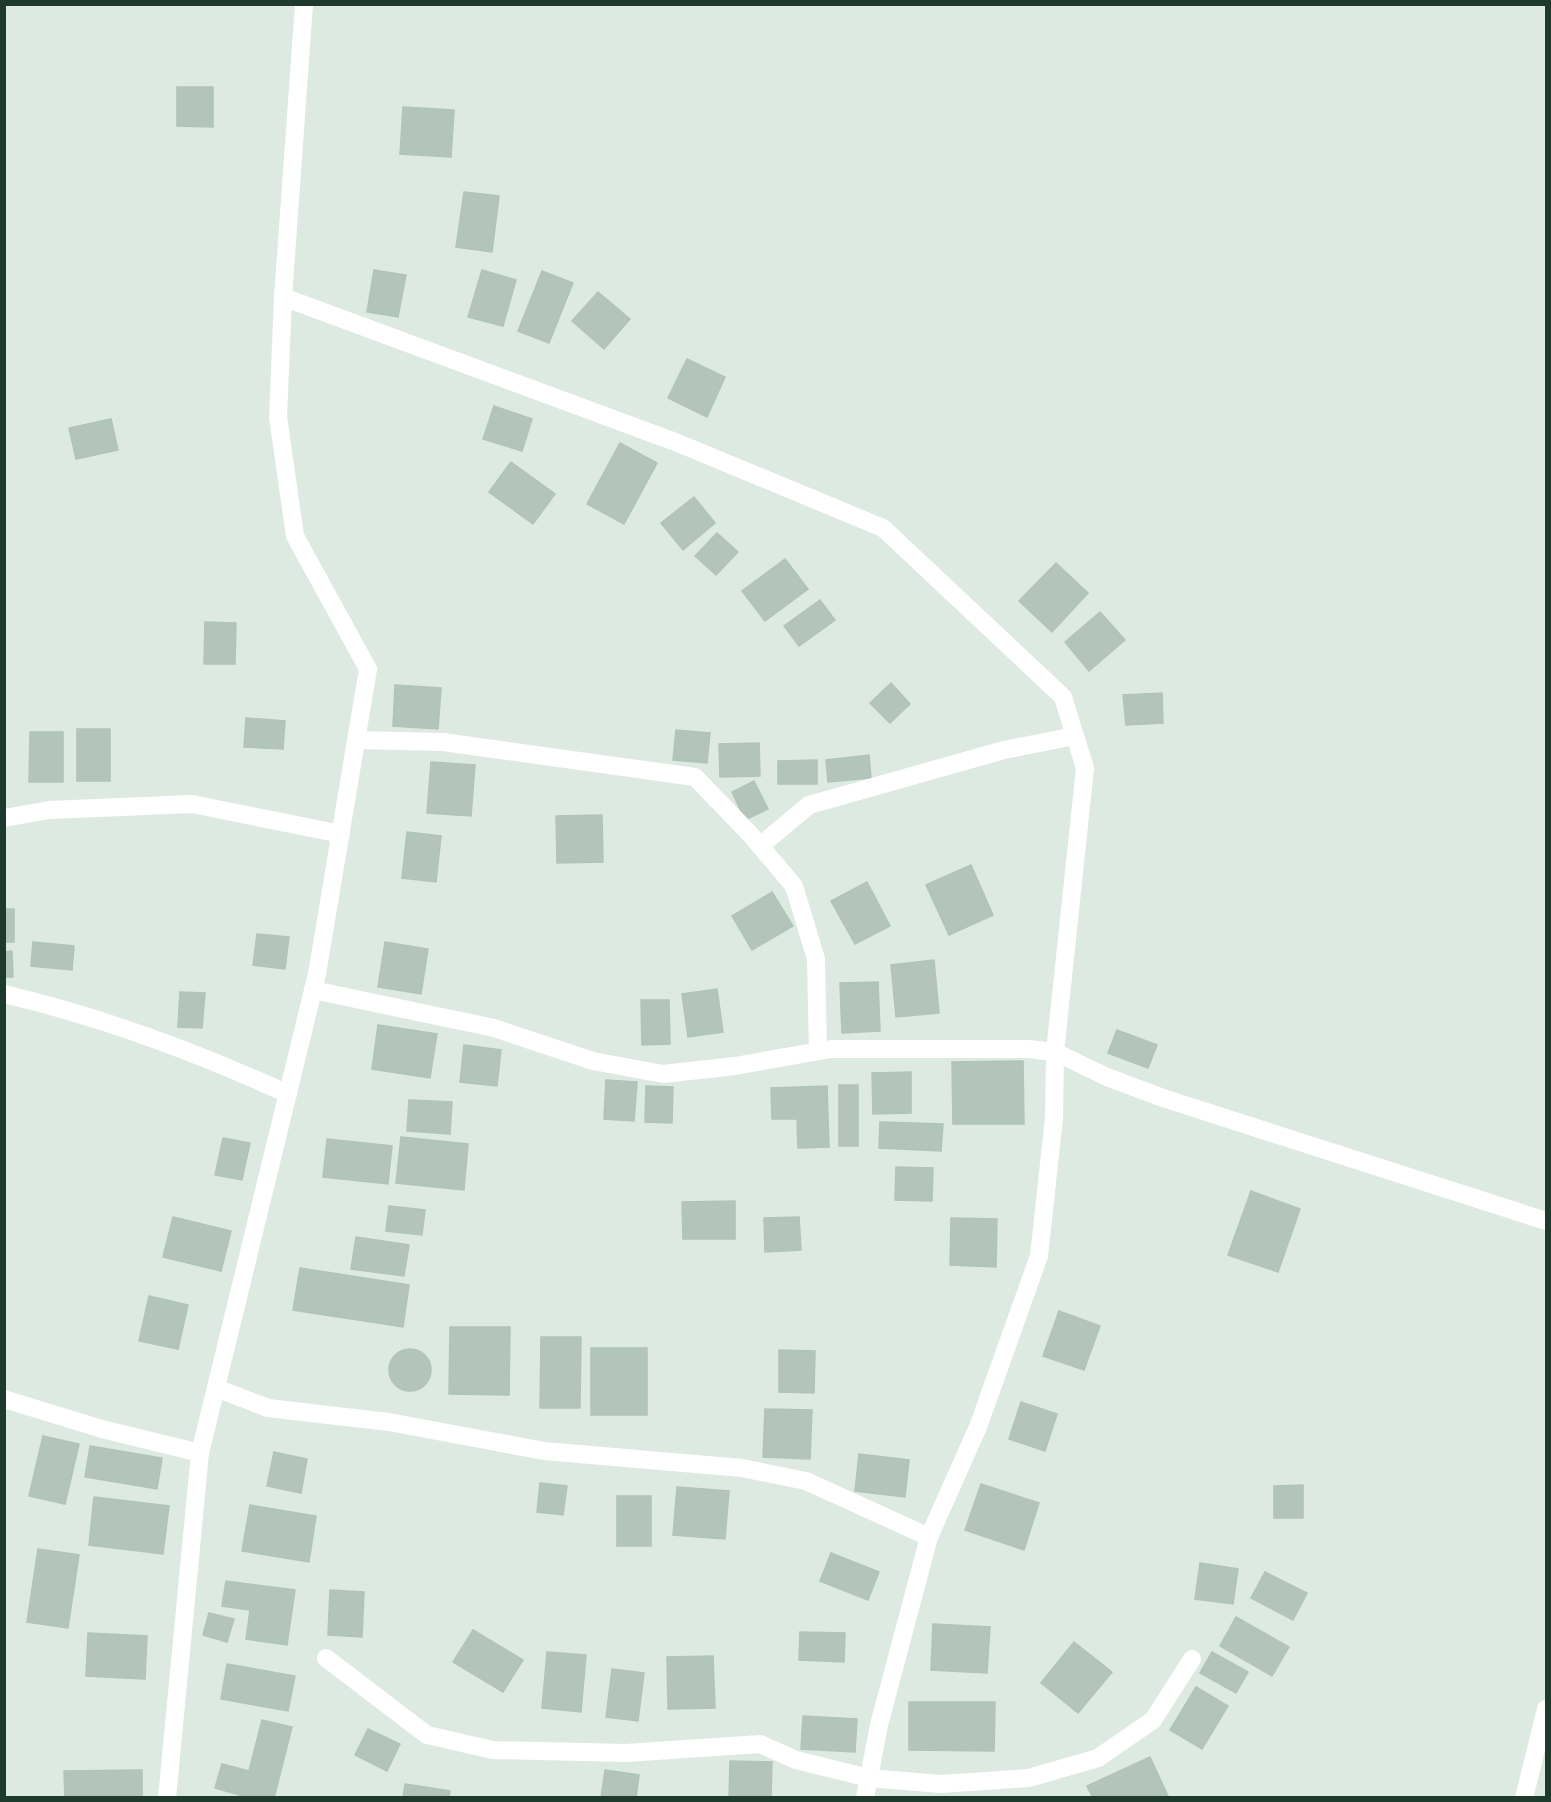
<svg xmlns="http://www.w3.org/2000/svg" width="1551" height="1802" viewBox="0 0 1551 1802" font-family="'Work Sans',sans-serif">
<style>
.building{fill:#b3c5ba;stroke:#b0c4b7;stroke-width:1.5}
.lines{fill:none;stroke-linecap:round;stroke-linejoin:round}
.minor{stroke:#fff;stroke-width:18}
</style>
<rect width="100%" height="100%" fill="#ddeae1"/>
<g class="building">
<polygon points="177,87 213,87 213,127 177,126"/>
<polygon points="403,107 454,110 451,157 400,154"/>
<polygon points="464,192 499,196 492,252 456,247"/>
<polygon points="374,270 406,275 398,317 367,312"/>
<polygon points="482,270 516,280 503,326 468,317"/>
<polygon points="542,271 573,283 549,343 518,331"/>
<polygon points="598,292 630,319 604,349 572,321"/>
<polygon points="687,359 725,377 707,417 668,398"/>
<polygon points="494,406 532,419 522,451 483,439"/>
<polygon points="111,419 118,450 76,459 69,428"/>
<polygon points="620,443 657,463 624,524 587,504"/>
<polygon points="511,462 555,494 533,524 489,492"/>
<polygon points="694,497 715,523 683,550 661,523"/>
<polygon points="717,533 738,552 716,575 695,556"/>
<polygon points="785,559 808,589 765,621 742,591"/>
<polygon points="1056,563 1088,593 1052,632 1019,601"/>
<polygon points="820,600 835,620 799,646 784,626"/>
<polygon points="1100,612 1125,640 1089,671 1065,642"/>
<polygon points="205,622 236,623 235,664 204,664"/>
<polygon points="891,683 910,704 890,723 870,703"/>
<polygon points="395,685 441,688 438,729 393,726"/>
<polygon points="1162,693 1163,723 1126,725 1123,695"/>
<polygon points="246,718 285,721 283,749 244,747"/>
<rect x="77" y="729" width="33" height="52"/>
<polygon points="676,730 710,733 707,763 673,760"/>
<polygon points="30,732 63,732 63,782 29,782"/>
<polygon points="759,743 760,776 720,777 719,744"/>
<polygon points="869,755 871,778 828,782 826,760"/>
<polygon points="817,760 817,784 778,784 778,761"/>
<polygon points="431,762 475,765 471,816 427,813"/>
<polygon points="754,781 768,809 745,820 732,792"/>
<polygon points="602,815 603,862 557,863 556,816"/>
<polygon points="407,832 441,836 436,882 402,878"/>
<polygon points="971,865 993,915 949,935 926,885"/>
<polygon points="867,882 890,926 855,944 831,901"/>
<polygon points="772,892 793,926 752,950 732,916"/>
<rect x="4" y="909" width="10" height="33"/>
<polygon points="257,934 289,937 285,969 253,965"/>
<polygon points="33,942 74,946 72,970 31,966"/>
<polygon points="385,942 428,949 421,994 378,987"/>
<polygon points="12,951 13,977 4,977 4,952"/>
<polygon points="934,960 939,1013 896,1017 891,965"/>
<polygon points="878,982 880,1031 842,1033 840,983"/>
<polygon points="717,989 723,1032 688,1037 682,994"/>
<polygon points="180,992 205,993 202,1028 178,1027"/>
<polygon points="641,1000 669,1000 670,1044 642,1045"/>
<polygon points="378,1025 437,1034 430,1078 372,1069"/>
<polygon points="1117,1030 1157,1045 1148,1068 1108,1053"/>
<polygon points="464,1045 501,1050 497,1086 460,1082"/>
<polygon points="1023,1061 1024,1124 953,1124 952,1062"/>
<polygon points="911,1072 911,1113 873,1114 872,1073"/>
<polygon points="606,1080 637,1082 634,1121 604,1119"/>
<rect x="839" y="1085" width="19" height="61"/>
<polygon points="646,1086 673,1087 672,1123 645,1122"/>
<polygon points="827,1086 829,1147 798,1148 797,1119 772,1119 771,1088"/>
<polygon points="409,1100 452,1102 450,1134 407,1131"/>
<polygon points="880,1122 943,1124 941,1151 879,1148"/>
<polygon points="401,1137 468,1144 464,1190 396,1183"/>
<polygon points="223,1138 250,1143 242,1180 215,1175"/>
<polygon points="327,1139 392,1146 388,1184 323,1177"/>
<polygon points="896,1167 933,1168 932,1201 895,1200"/>
<polygon points="1251,1191 1300,1209 1278,1272 1228,1255"/>
<polygon points="735,1201 735,1239 683,1239 682,1202"/>
<polygon points="389,1206 425,1210 422,1235 386,1231"/>
<polygon points="173,1217 231,1231 221,1271 163,1257"/>
<polygon points="799,1217 801,1250 765,1252 764,1218"/>
<polygon points="951,1218 997,1219 996,1267 950,1265"/>
<polygon points="356,1237 409,1245 404,1276 351,1269"/>
<polygon points="300,1268 409,1285 403,1327 293,1310"/>
<polygon points="149,1296 188,1305 178,1349 139,1341"/>
<polygon points="1059,1311 1100,1326 1084,1370 1043,1356"/>
<polygon points="450,1327 510,1327 509,1395 449,1394"/>
<polygon points="541,1337 581,1337 580,1408 540,1408"/>
<rect x="591" y="1348" width="56" height="67"/>
<circle cx="410" cy="1370" r="21"/>
<polygon points="779,1350 815,1351 814,1393 779,1392"/>
<polygon points="1021,1402 1057,1414 1045,1451 1009,1439"/>
<polygon points="765,1409 812,1410 810,1459 763,1457"/>
<polygon points="43,1436 79,1444 65,1504 29,1496"/>
<polygon points="90,1446 162,1458 157,1489 85,1477"/>
<polygon points="274,1452 307,1459 301,1493 267,1486"/>
<polygon points="859,1454 909,1460 905,1497 855,1491"/>
<polygon points="540,1483 567,1486 563,1515 537,1512"/>
<polygon points="981,1484 1039,1503 1024,1550 965,1530"/>
<polygon points="1303,1485 1303,1518 1274,1518 1274,1486"/>
<polygon points="677,1487 729,1491 725,1539 673,1535"/>
<rect x="617" y="1496" width="34" height="50"/>
<polygon points="94,1497 169,1506 163,1554 89,1545"/>
<polygon points="250,1505 316,1516 309,1562 242,1551"/>
<polygon points="38,1549 79,1555 68,1628 27,1622"/>
<polygon points="831,1553 879,1572 868,1600 820,1581"/>
<polygon points="1200,1563 1238,1569 1233,1604 1195,1599"/>
<polygon points="1265,1572 1307,1593 1293,1620 1251,1598"/>
<polygon points="226,1581 295,1590 287,1645 246,1639 250,1610 222,1606"/>
<polygon points="330,1590 364,1592 362,1637 328,1635"/>
<polygon points="209,1613 234,1619 227,1642 203,1635"/>
<polygon points="1236,1617 1289,1647 1272,1676 1220,1646"/>
<polygon points="933,1624 990,1627 987,1673 931,1670"/>
<polygon points="473,1630 523,1660 503,1692 453,1662"/>
<polygon points="800,1632 845,1633 844,1662 799,1660"/>
<polygon points="88,1633 147,1636 145,1679 86,1676"/>
<polygon points="1074,1642 1112,1672 1078,1713 1041,1683"/>
<polygon points="547,1652 586,1655 581,1712 542,1708"/>
<polygon points="1212,1652 1248,1672 1236,1693 1200,1673"/>
<polygon points="713,1656 715,1708 668,1709 667,1657"/>
<polygon points="227,1664 295,1676 288,1711 221,1699"/>
<polygon points="612,1669 644,1673 638,1721 606,1717"/>
<polygon points="1196,1687 1228,1706 1202,1749 1170,1730"/>
<polygon points="909,1702 995,1702 994,1751 909,1750"/>
<polygon points="803,1716 857,1719 855,1752 801,1749"/>
<polygon points="262,1720 292,1727 274,1798 250,1798 215,1788 222,1764 249,1771"/>
<polygon points="368,1729 400,1744 387,1771 355,1755"/>
<polygon points="1150,1757 1168,1796 1093,1798 1087,1786"/>
<polygon points="730,1761 772,1762 771,1798 729,1798"/>
<polygon points="142,1770 142,1798 65,1798 64,1771"/>
<polygon points="605,1770 639,1775 636,1798 601,1798"/>
<polygon points="405,1784 450,1791 449,1798 403,1798"/>
</g>
<g class="lines">
<g class="minor">
<polyline points="283,297 678,443 883,528 1063,697 1085,768 1055,1052 1107,1077 1163,1098 1546,1221"/>
<polyline points="356,740 443,742 695,777 750,834 794,886 816,959 818,1051"/>
<polyline points="4,818 49,810 192,804 341,834"/>
<polyline points="760,846 809,805 1004,750 1075,736"/>
<polyline points="313,990 494,1028 593,1061 663,1074 735,1066 831,1049 1028,1049 1055,1052 1054,1118 1039,1256 978,1427 929,1537 879,1725 865,1798"/>
<path d="M 4,994 C 102,1017 196,1052 288,1094"/>
<polyline points="216,1388 268,1408 389,1422 544,1451 742,1468 806,1481 929,1537"/>
<polyline points="4,1399 102,1429 200,1453"/>
<polyline points="326,1658 427,1735 493,1750 626,1753 760,1744 796,1760 869,1778 941,1784 1029,1778 1098,1758 1153,1720 1192,1659"/>
<polyline points="167,1798 200,1453 317,974 368,669 295,536 278,417 283,297 304,4"/>
<polyline points="1524,1798 1546,1709"/>
</g>
</g>
<rect width="1551" height="1802" fill="none" stroke="#1e3a2c" stroke-width="12"/>
</svg>
